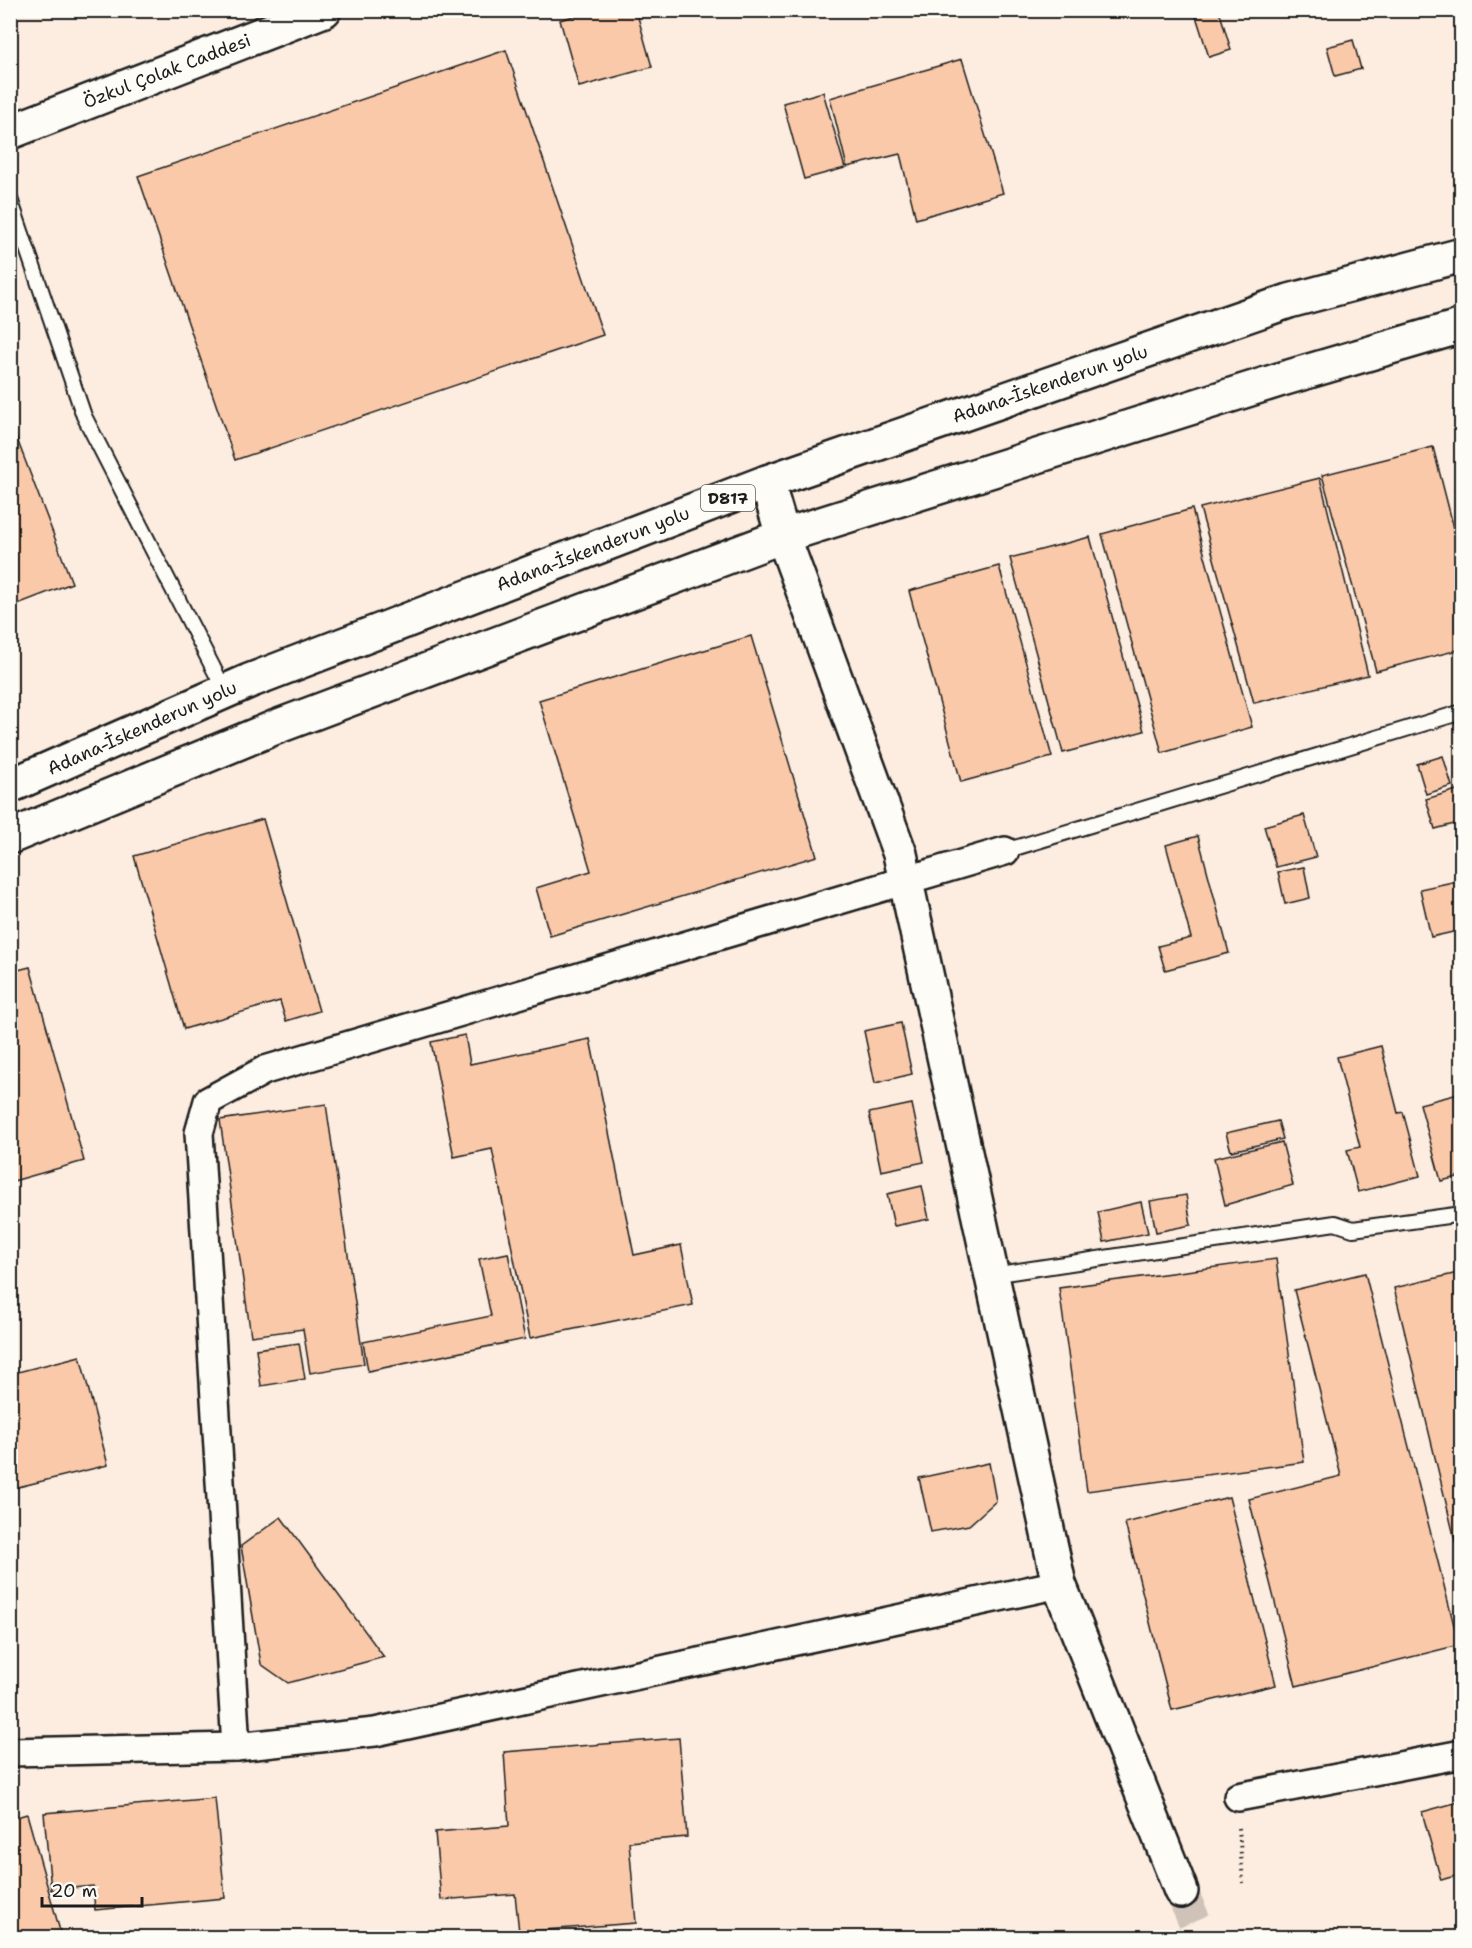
<svg xmlns="http://www.w3.org/2000/svg" width="1472" height="1948" viewBox="0 0 1472 1948" font-family="'Shantell Sans',sans-serif">
<style>
.building{fill:#fac9a9;stroke:#1c1c1c;stroke-width:1.5}
.lines{fill:none;stroke-linecap:round;stroke-linejoin:round}
.tertiary-tunnel{stroke:#cfc3b9;stroke-width:33;stroke-dasharray:33 16;stroke-linecap:butt}
.service-casing{stroke:#1c1c1c;stroke-width:18}
.minor-casing{stroke:#1c1c1c;stroke-width:32}
.tertiary-casing{stroke:#1c1c1c;stroke-width:38}
.trunk-casing{stroke:#1c1c1c;stroke-width:38}
.path{stroke:#1c1c1c;stroke-width:4;stroke-dasharray:1.5 4.5;stroke-linecap:butt}
.service{stroke:#fdfcf7;stroke-width:14}
.minor{stroke:#fdfcf7;stroke-width:27}
.tertiary{stroke:#fdfcf7;stroke-width:33}
.trunk{stroke:#fdfcf7;stroke-width:33}
.labels{text-anchor:middle;stroke-width:5;stroke-linejoin:round;paint-order:stroke}
.shield{fill:#fdfcf7;stroke:#605f5e;stroke-width:1.5}
.shield-label{font-size:16px;font-weight:bold;fill:#1c1c1c}
.street-label{font-size:18px;fill:#1c1c1c;stroke:#fdfcf7}
</style>
<rect width="100%" height="100%" fill="#fcede0"/>
<filter id="ink" filterUnits="userSpaceOnUse"><feTurbulence type="fractalNoise" baseFrequency=".0167" numOctaves="2"/><feDisplacementMap in="SourceGraphic" scale="12" xChannelSelector="R" yChannelSelector="G"/><feConvolveMatrix kernelMatrix="1 2 1 2 8 2 1 2 1" color-interpolation-filters="sRGB"/></filter>
<g filter="url(#ink)">
<g class="building">
<polygon points="594,10 636,10 652,67 579,87 560,20"/>
<polygon points="1194,10 1219,10 1231,50 1209,57"/>
<polygon points="1353,40 1361,69 1335,76 1327,47"/>
<polygon points="506,50 603,335 235,460 138,176"/>
<polygon points="962,59 1003,193 916,219 900,154 847,167 830,98"/>
<polygon points="823,92 845,168 804,179 783,103"/>
<polygon points="12,426 72,583 10,607 10,427"/>
<polygon points="1433,447 1462,560 1462,649 1376,671 1322,475"/>
<polygon points="1320,478 1368,675 1254,703 1200,508"/>
<polygon points="1192,509 1252,727 1162,753 1102,534"/>
<polygon points="1090,537 1144,731 1063,753 1010,558"/>
<polygon points="999,566 1052,757 961,782 909,591"/>
<polygon points="751,636 817,856 550,936 536,888 591,871 539,700"/>
<polygon points="1443,756 1452,786 1426,794 1417,764"/>
<polygon points="1457,790 1462,806 1462,822 1435,829 1426,799"/>
<polygon points="1304,815 1316,857 1276,867 1264,826"/>
<polygon points="263,819 319,1011 286,1021 280,1001 184,1029 134,856"/>
<polygon points="1198,836 1229,953 1165,970 1158,946 1191,938 1166,845"/>
<polygon points="1304,867 1310,898 1285,904 1278,872"/>
<polygon points="1462,880 1462,930 1431,937 1420,889"/>
<polygon points="30,967 84,1161 10,1182 10,972"/>
<polygon points="901,1023 912,1074 875,1083 864,1031"/>
<polygon points="465,1035 470,1064 590,1039 634,1255 681,1245 693,1305 530,1338 492,1149 454,1157 431,1042"/>
<polygon points="1381,1046 1398,1113 1403,1112 1420,1176 1358,1192 1347,1150 1360,1147 1337,1057"/>
<polygon points="1462,1093 1462,1176 1441,1181 1420,1104"/>
<polygon points="326,1104 364,1364 310,1373 303,1329 251,1336 220,1120"/>
<polygon points="912,1104 924,1162 881,1171 869,1113"/>
<polygon points="1278,1121 1283,1139 1231,1151 1226,1133"/>
<polygon points="1282,1142 1293,1185 1225,1205 1214,1158"/>
<polygon points="922,1186 929,1219 894,1226 887,1194"/>
<polygon points="1186,1195 1191,1225 1156,1232 1150,1201"/>
<polygon points="1141,1202 1148,1233 1104,1242 1098,1212"/>
<polygon points="508,1253 525,1339 368,1371 363,1342 491,1316 479,1259"/>
<polygon points="1276,1259 1304,1462 1087,1491 1059,1288"/>
<polygon points="1462,1272 1462,1569 1394,1288"/>
<polygon points="1365,1273 1459,1645 1296,1686 1249,1499 1341,1476 1294,1290"/>
<polygon points="299,1343 305,1379 261,1386 256,1349"/>
<polygon points="80,1356 108,1465 10,1489 10,1374"/>
<polygon points="989,1463 996,1501 969,1525 931,1532 919,1478"/>
<polygon points="1229,1497 1276,1685 1172,1710 1125,1523"/>
<polygon points="281,1517 384,1657 288,1683 261,1664 241,1546"/>
<polygon points="679,1738 687,1837 629,1842 636,1923 519,1932 515,1894 441,1900 435,1832 509,1826 504,1752"/>
<polygon points="215,1798 225,1898 95,1910 93,1886 51,1890 44,1813"/>
<polygon points="1462,1801 1462,1874 1441,1880 1422,1812"/>
<polygon points="27,1814 62,1938 10,1938 10,1819"/>
</g>
<g class="lines">
<polyline class="tertiary-tunnel" points="1181,1891 1202,1938"/>
<defs>
<g id="service">
<polyline points="10,199 84,416 225,691"/>
<polyline points="1005,851 1462,712"/>
<polyline points="992,1275 1335,1223 1353,1229 1462,1214"/>
</g>
<g id="minor">
<polyline points="236,1747 199,1133 208,1101 265,1070 1005,851"/>
<polyline points="10,1752 236,1747 375,1732 1059,1584"/>
<polyline points="1238,1797 1462,1754"/>
</g>
<g id="tertiary">
<polyline points="10,132 324,10"/>
<polyline points="767,482 783,536 900,854 1059,1584 1181,1891"/>
</g>
<g id="trunk">
<polyline points="10,786 249,681 767,482 1289,301 1462,255"/>
<polyline points="10,837 276,727 783,536 1282,379 1462,326"/>
</g>
</defs>
<use href="#service" class="service-casing"/>
<use href="#minor" class="minor-casing"/>
<use href="#tertiary" class="tertiary-casing"/>
<use href="#trunk" class="trunk-casing"/>
<polyline class="path" points="1239,1828 1243,1883"/>
<use href="#service" class="service"/>
<use href="#minor" class="minor"/>
<use href="#tertiary" class="tertiary"/>
<use href="#trunk" class="trunk"/>
</g>
</g>
<g class="labels">
<rect class="shield" x="701" y="485" width="54" height="26" rx="4.5"/>
<g class="shield-label">
<text x="728" y="504">D817</text>
</g>
<g class="street-label">
<text transform="translate(167 71) rotate(-21)" y="6">Özkul Çolak Caddesi</text>
<text transform="translate(1050 384) rotate(-19)" y="6">Adana-İskenderun yolu</text>
<text transform="translate(593 549) rotate(-21)" y="6">Adana-İskenderun yolu</text>
<text transform="translate(142 728) rotate(-24)" y="6">Adana-İskenderun yolu</text>
</g>
</g>
<rect width="1472" height="1948" fill="none" stroke="#fdfcf7" stroke-width="36"/>
<rect x="18" y="18" width="1436" height="1912" fill="none" stroke="#1c1c1c" stroke-width="2" filter="url(#ink)"/>
<path d="M42 1897v9h100v-9" fill="none" stroke="#1c1c1c" stroke-width="3"/>
<text x="51" y="1897" font-size="18" fill="#1c1c1c" stroke="#fdfcf7" stroke-width="4.5" paint-order="stroke">20 m</text>
</svg>
